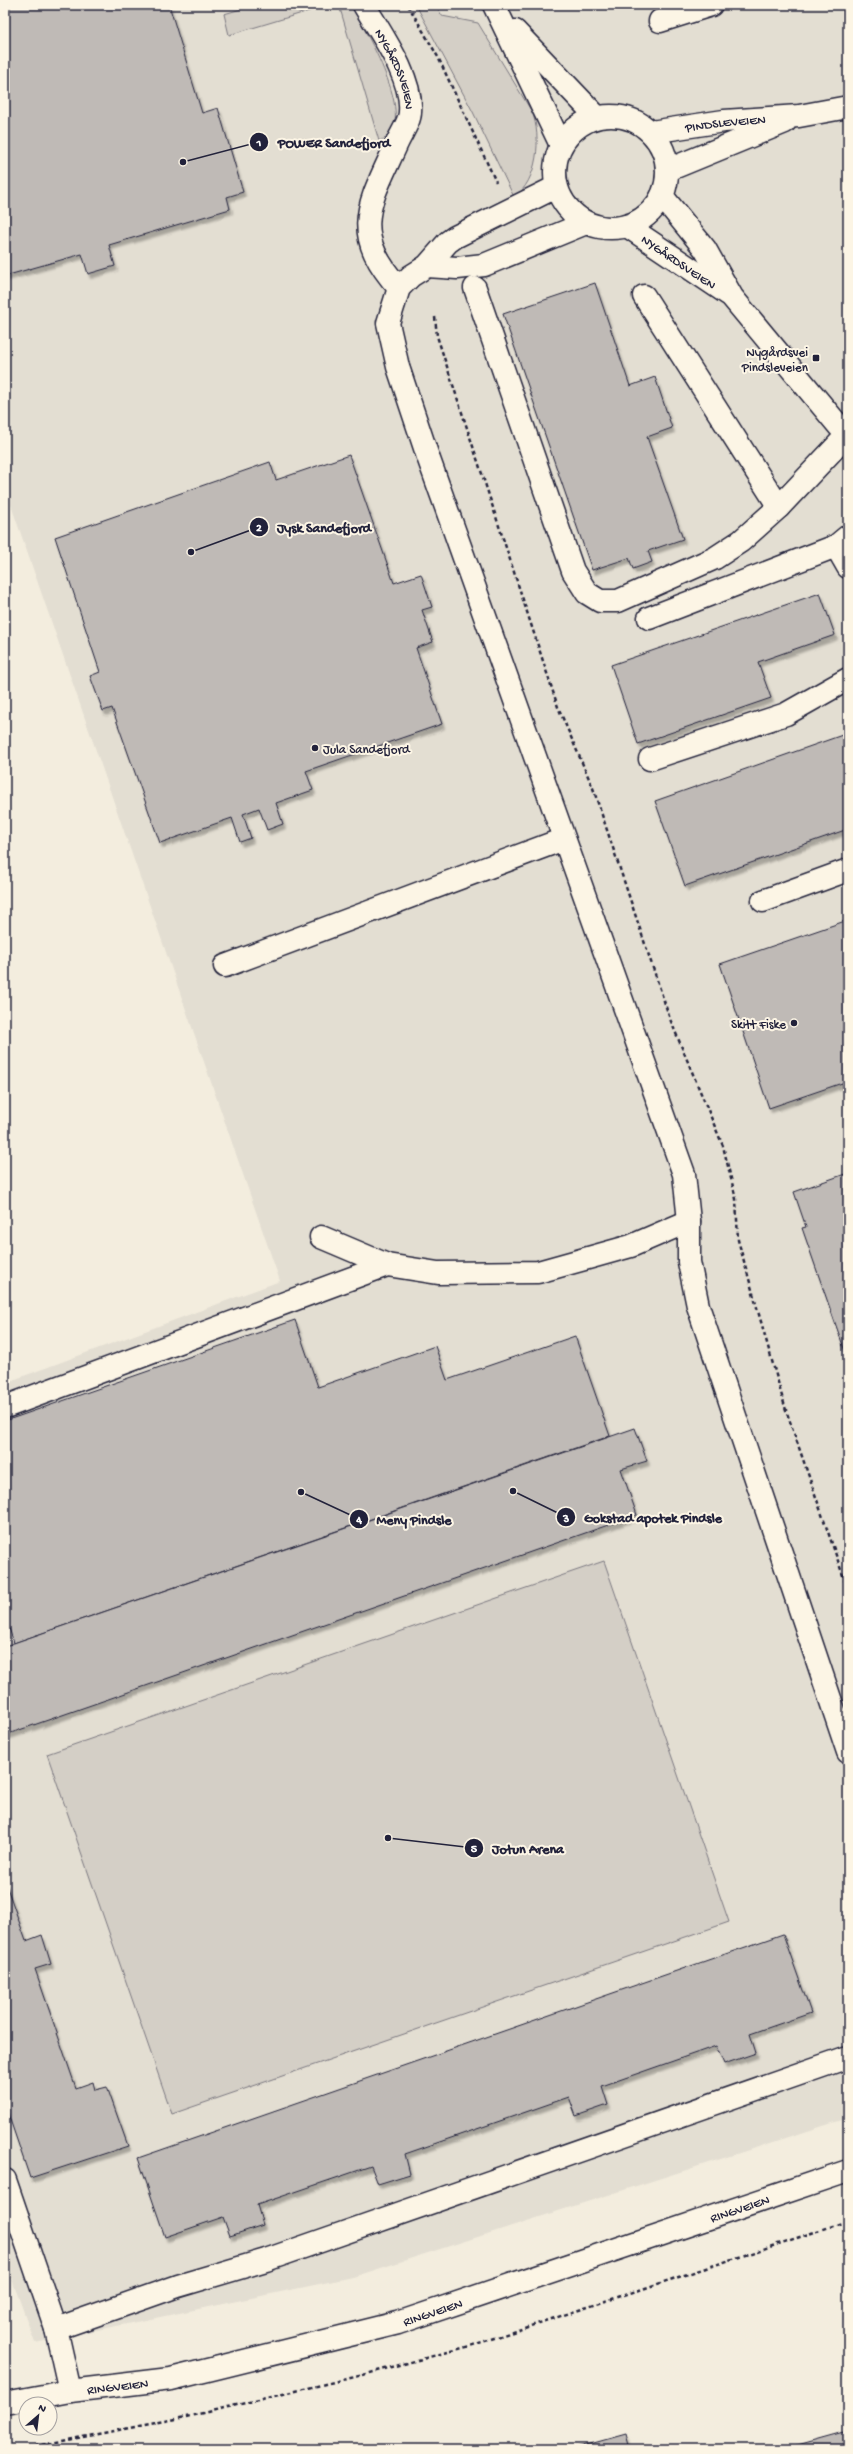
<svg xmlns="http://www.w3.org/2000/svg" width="853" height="2454" viewBox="0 0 853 2454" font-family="'Gochi Hand',sans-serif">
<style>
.built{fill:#e3ded2}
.green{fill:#d4cfc6;stroke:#7b7880}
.building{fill:#bfbab6;stroke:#22223b;filter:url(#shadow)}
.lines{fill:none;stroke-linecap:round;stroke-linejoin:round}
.minor-casing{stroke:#22223b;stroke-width:25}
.major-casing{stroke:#22223b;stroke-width:25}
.path{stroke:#22223b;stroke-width:2.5;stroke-dasharray:4 3;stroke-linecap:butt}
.minor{stroke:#fcf5e5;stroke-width:22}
.major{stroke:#fcf5e5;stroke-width:22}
.poi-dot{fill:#22223b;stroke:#fcf5e5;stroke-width:1.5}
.labels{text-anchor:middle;stroke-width:4;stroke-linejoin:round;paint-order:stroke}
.street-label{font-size:13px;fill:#22223b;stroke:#fcf5e5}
.poi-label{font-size:13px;fill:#22223b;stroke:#fcf5e5;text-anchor:end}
.leader{fill:none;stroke:#22223b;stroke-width:1.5}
.callout-dot{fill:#22223b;stroke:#fcf5e5;stroke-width:1.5}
.mark-label{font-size:12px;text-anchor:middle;font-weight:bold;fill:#fff}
.callout-label{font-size:14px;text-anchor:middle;font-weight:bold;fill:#22223b;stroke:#fcf5e5;stroke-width:4;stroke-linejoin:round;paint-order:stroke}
</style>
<defs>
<filter id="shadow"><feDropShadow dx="2.5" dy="4.5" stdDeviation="1" flood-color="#0004"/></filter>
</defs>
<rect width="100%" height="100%" fill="#f3edde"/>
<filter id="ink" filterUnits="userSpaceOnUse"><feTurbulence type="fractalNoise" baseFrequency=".025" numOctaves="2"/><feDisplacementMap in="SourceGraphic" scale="8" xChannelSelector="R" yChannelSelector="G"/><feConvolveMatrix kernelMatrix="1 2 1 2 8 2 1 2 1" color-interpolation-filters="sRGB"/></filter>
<g filter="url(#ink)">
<polygon class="built" points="5,5 848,5 848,2118 353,2277 35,2343 5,2260 5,1383 280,1281 5,488"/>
<g class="green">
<polygon points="255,5 329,5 229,35 224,14"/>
<path d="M 339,5 L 351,5 C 365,31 411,107 390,135 C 388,138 383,139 379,141 Z"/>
<path d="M 416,5 L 436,5 L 442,16 L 478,23 L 532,112 C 542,136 538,182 514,197 L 473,112 Z"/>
<polygon points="604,1561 729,1922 172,2114 47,1754"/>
</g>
<g class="building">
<polygon points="5,5 169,5 202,113 218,108 243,192 227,197 230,209 109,245 115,266 88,274 82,254 5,276"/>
<polygon points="595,283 630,386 655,377 672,428 647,437 683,539 648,551 652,562 633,569 629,558 592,570 503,314"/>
<polygon points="349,455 394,583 421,574 432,607 422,610 433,642 416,648 442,724 306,771 313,790 276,803 283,824 267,830 259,808 243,814 251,838 240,842 232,818 160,843 112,708 103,711 90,676 100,672 55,537 270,462 276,480"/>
<polygon points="820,593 835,635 758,662 771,698 638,744 611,665"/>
<polygon points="848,733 848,829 685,886 655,801"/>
<polygon points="848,920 848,1081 769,1108 720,964"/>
<polygon points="848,1173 848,1360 802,1228 806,1227 794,1192"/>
<polygon points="295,1320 318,1387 435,1346 447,1380 575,1336 610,1436 14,1643 5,1616 5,1421"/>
<polygon points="635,1428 647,1461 621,1469 637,1515 5,1735 5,1646"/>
<polygon points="5,1882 26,1941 42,1935 51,1964 35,1969 76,2088 93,2082 95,2090 107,2087 128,2146 30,2178 5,2105"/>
<polygon points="783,1934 811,2013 750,2034 756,2053 724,2064 716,2046 602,2086 608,2105 576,2116 569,2097 405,2154 410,2174 378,2184 371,2166 257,2205 263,2225 230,2236 223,2217 165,2237 138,2158"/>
<polygon points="848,2431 848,2449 783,2449"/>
<polygon points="626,2434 630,2449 572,2449"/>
</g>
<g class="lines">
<defs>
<g id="minor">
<path id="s1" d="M 364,5 C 381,34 413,78 410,112 C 410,121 401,134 397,143 C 370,203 348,231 399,288"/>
<polyline points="494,5 561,145"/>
<polyline points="660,21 711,5"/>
<polyline points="515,31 597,117"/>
<circle cx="611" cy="172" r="56"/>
<path id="s2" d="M 651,132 L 724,121 L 799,116 L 848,107"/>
<polyline points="668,170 785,122"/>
<polyline points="556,187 455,237 448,242 427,266 411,276 399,288 388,323 398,367 427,454 684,1174 689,1221 689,1262 698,1306 848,1752"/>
<polyline points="662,196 705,249 732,297 848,437"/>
<path id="s3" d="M 627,226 L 728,294"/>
<polyline points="427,266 457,268 484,265 586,223"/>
<polyline points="475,288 573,571 587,593 600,601 618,601 715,558 741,541 779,507 848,434"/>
<polyline points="644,296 779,507"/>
<polyline points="836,546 848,567"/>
<polyline points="649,618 836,546 848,536"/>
<polyline points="650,759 786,714 848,679"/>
<polyline points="763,901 848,870"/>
<polyline points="225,966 564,839"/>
<polyline points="321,1237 387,1265 438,1273 538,1272 631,1246 689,1221"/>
<polyline points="5,1407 387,1265"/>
<polyline points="5,2180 56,2329"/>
<polyline points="70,2391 56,2329 178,2286 266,2260 848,2057"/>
</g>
<g id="major">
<path id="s4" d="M 5,2403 L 70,2391 L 171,2379 L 398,2323 L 848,2171"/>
</g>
</defs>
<use href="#minor" class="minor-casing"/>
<use href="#major" class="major-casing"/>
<g class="path">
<polyline points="408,5 438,57 496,182"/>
<polyline points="435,317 437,336 558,707 593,788 670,1019 723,1146 736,1199 738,1240 785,1407 848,1590"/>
<polyline points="21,2449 186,2417 359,2376 470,2346 848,2221"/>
</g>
<use href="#minor" class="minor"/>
<use href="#major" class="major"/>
</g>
</g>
<g class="poi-dot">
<rect x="812" y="354" width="8" height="8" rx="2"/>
<circle cx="315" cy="748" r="4"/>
<circle cx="794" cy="1023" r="4"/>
</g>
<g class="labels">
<g class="street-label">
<text dy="5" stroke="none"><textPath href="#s1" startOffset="72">NYGÅRDSVEIEN</textPath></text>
<text dy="5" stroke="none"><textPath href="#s2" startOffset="75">PINDSLEVEIEN</textPath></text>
<text dy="5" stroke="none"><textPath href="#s3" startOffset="63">NYGÅRDSVEIEN</textPath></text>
<text dy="5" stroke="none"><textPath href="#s4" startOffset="762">RINGVEIEN</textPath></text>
<text dy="5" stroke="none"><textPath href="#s4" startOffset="438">RINGVEIEN</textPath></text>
<text dy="5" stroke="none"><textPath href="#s4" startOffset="114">RINGVEIEN</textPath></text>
</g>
<g class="poi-label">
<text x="808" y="356">Nygårdsvei<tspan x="808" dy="15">Pindsleveien</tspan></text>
<text x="323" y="753" text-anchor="start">Jula Sandefjord</text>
<text x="786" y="1028">Skitt Fiske</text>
</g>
</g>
<path class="leader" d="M183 162L259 142M191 552L259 527M513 1491L566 1517M301 1492L359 1519M388 1838L474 1848"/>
<g class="callout-dot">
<circle cx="183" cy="162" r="4"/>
<circle cx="191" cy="552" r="4"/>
<circle cx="513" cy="1491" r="4"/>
<circle cx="301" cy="1492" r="4"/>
<circle cx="388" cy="1838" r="4"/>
<circle cx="259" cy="142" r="10"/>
<circle cx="259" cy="527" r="10"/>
<circle cx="566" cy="1517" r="10"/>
<circle cx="359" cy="1519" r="10"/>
<circle cx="474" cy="1848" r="10"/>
</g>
<g class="mark-label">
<text x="259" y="146">1</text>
<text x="259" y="531">2</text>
<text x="566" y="1522">3</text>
<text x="359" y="1523">4</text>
<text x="474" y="1852">5</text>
</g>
<g class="callout-label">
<text x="334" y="147">POWER Sandefjord</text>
<text x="324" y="532">Jysk Sandefjord</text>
<text x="653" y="1522">Gokstad apotek Pindsle</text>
<text x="414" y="1524">Meny Pindsle</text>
<text x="528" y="1853">Jotun Arena</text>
</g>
<rect width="853" height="2454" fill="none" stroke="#fcf5e5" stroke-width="20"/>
<rect x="10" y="10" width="833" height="2434" fill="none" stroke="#22223b" stroke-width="1.5" filter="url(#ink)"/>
<g transform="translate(38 2416) rotate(28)"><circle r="19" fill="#fcf5e5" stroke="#a5a1a1"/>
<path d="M0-3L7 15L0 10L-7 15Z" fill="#22223b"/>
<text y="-6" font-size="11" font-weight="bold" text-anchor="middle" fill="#22223b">N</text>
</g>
</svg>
